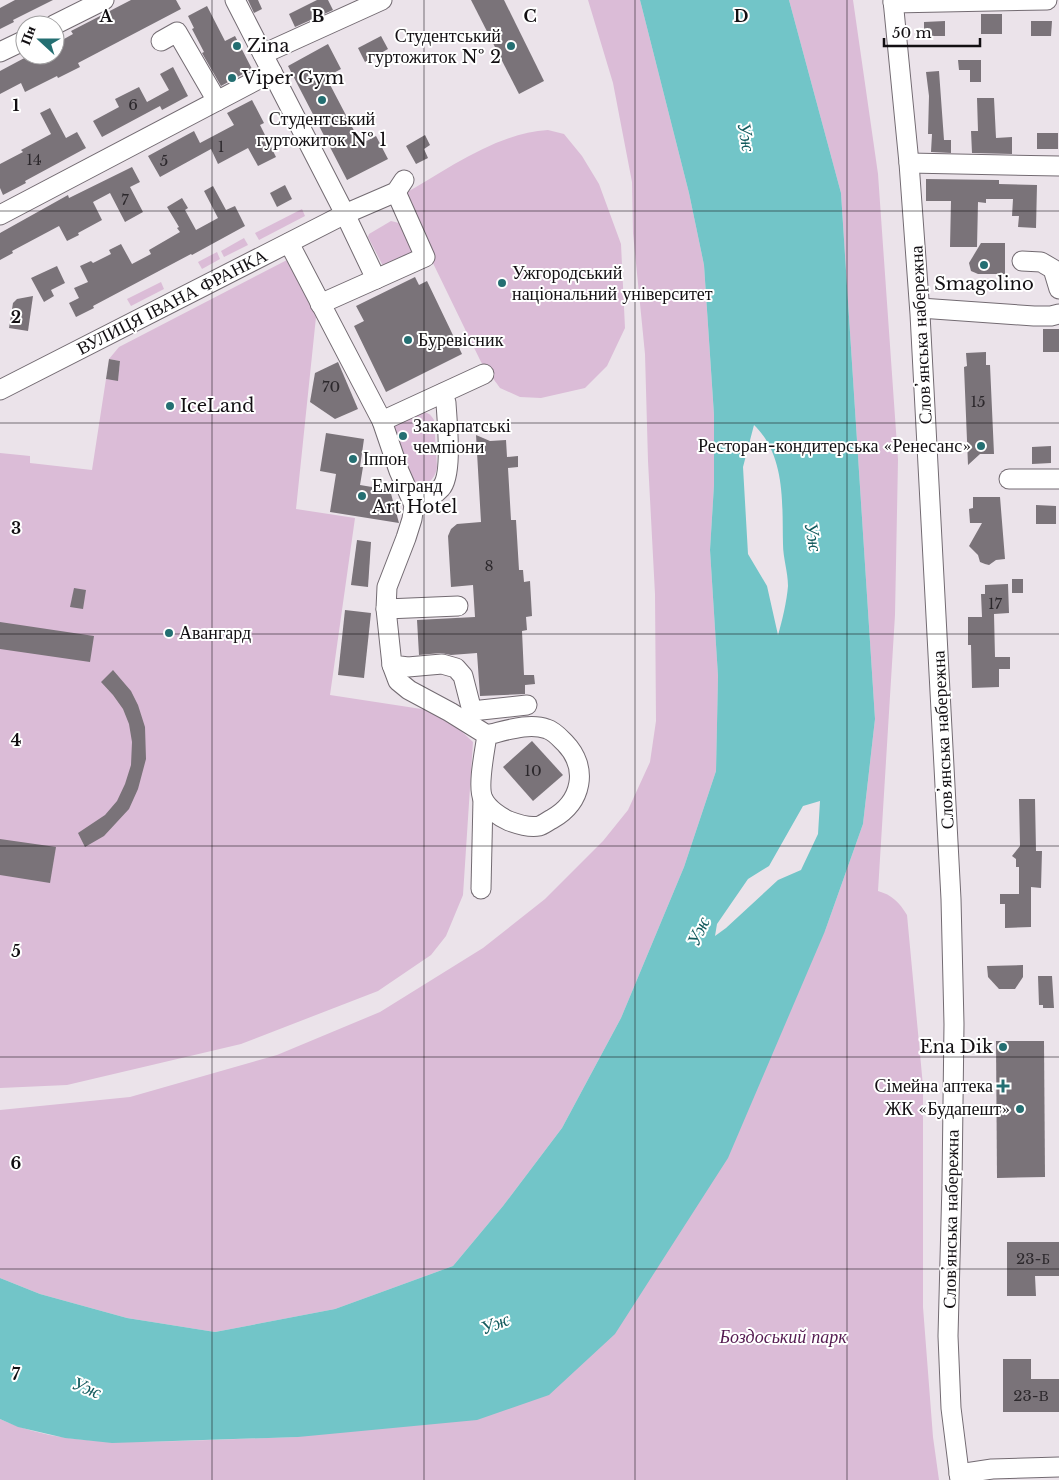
<svg xmlns="http://www.w3.org/2000/svg" width="1059" height="1480" viewBox="0 0 1059 1480" font-family="'Libre Baskerville',serif">
<style>
.green{fill:#dbbcd7}
.water{fill:#72c5c8;fill-rule:evenodd}
.building{fill:#7a7379}
.lines{fill:none;stroke-linecap:round;stroke-linejoin:round}
.minor-casing{stroke:#736b72;stroke-width:21}
.minor{stroke:#fff;stroke-width:19}
.grid{fill:none;stroke:#120f12;stroke-width:1;stroke-opacity:0.55}
.poi-dot{fill:#246f72;stroke:#fff;stroke-width:2}
.labels{text-anchor:middle;stroke-width:4;stroke-linejoin:round;paint-order:stroke}
.number-label{font-size:15px;fill:#2c282c}
.poi-label{font-size:18px;fill:#120f12;stroke:#fff;text-anchor:start}
.street-label{font-size:18px;fill:#120f12;stroke:#fff}
.park-label{font-size:18px;font-style:italic;fill:#551b51;stroke:#fff}
.water-label{font-size:19px;font-style:italic;fill:#125a5d;stroke:#fff}
.grid-label{font-size:16px;text-anchor:middle;font-weight:bold;fill:#120f12;stroke:#fff;stroke-width:4;stroke-linejoin:round;paint-order:stroke}
</style>
<rect width="100%" height="100%" fill="#ebe3ea"/>
<g class="green">
<polygon points="588,0 640,0 689,193 704,265 714,415 714,485 710,550 718,676 716,771 684,867 621,1018 562,1128 503,1206 453,1266 335,1309 215,1332 127,1318 40,1294 0,1278 0,1110 130,1097 277,1055 380,1012 483,948 545,899 603,841 628,810 650,762 656,721 655,594 648,461 645,354 633,233 632,182 613,83"/>
<path d="M 789,0 L 853,0 L 878,174 L 898,460 L 895,615 L 878,891 C 892,895 899,902 907,915 L 923,1086 L 923,1307 L 933,1437 L 939,1480 L 0,1480 L 0,1419 C 57,1445 118,1442 180,1441 C 219,1440 258,1438 298,1437 L 825,931 L 863,824 L 875,719 L 841,193 Z"/>
<path d="M 548,130 L 564,134 L 582,156 L 599,184 L 621,244 L 625,328 L 607,366 L 585,388 L 541,398 L 520,397 L 500,388 L 481,362 L 431,259 L 402,195 C 447,170 496,133 548,130 Z"/>
<polygon points="302,209 305,216 259,240 255,233"/>
<polygon points="391,221 399,223 412,249 413,253 383,266 368,237 369,234"/>
<polygon points="244,238 248,245 224,257 221,251"/>
<polygon points="217,252 220,259 202,269 198,262"/>
<polygon points="287,260 316,317 296,509 355,518 330,695 441,712 473,742 463,895 446,936 431,955 378,991 241,1044 67,1085 0,1088 0,453 30,456 30,463 92,470 106,379 118,380 120,361 109,359 119,347"/>
<polygon points="161,282 164,289 131,306 127,299"/>
<path d="M 418,411 C 426,412 430,413 434,420 L 437,467 C 436,478 424,492 413,482 L 393,428 L 394,424 Z"/>
</g>
<path class="water" d="M 640,0 L 789,0 L 841,193 L 875,719 L 863,824 L 825,931 L 728,1158 L 615,1334 L 549,1395 L 477,1420 L 298,1437 L 112,1443 L 65,1438 L 18,1427 L 0,1419 L 0,1278 L 40,1294 L 127,1318 L 215,1332 L 335,1309 L 453,1266 L 503,1206 L 562,1128 L 621,1018 L 684,867 L 716,771 L 718,676 L 710,550 L 714,485 L 714,415 L 704,265 L 689,193 ZM 754,425 C 786,456 782,504 783,544 C 783,558 788,572 788,586 C 787,600 782,622 778,635 L 767,586 L 748,554 L 743,467 ZM 820,801 L 818,834 L 801,870 L 778,880 L 726,928 L 715,936 L 717,924 L 748,879 L 769,866 L 803,806 Z"/>
<g class="building">
<polygon points="15,0 53,0 13,20 14,22 0,29 0,8"/>
<polygon points="131,0 176,0 181,9 78,63 80,67 58,78 57,76 25,92 21,83 0,94 0,71 30,55 55,55 55,44 73,34 71,31"/>
<polygon points="248,0 258,0 262,9 254,13"/>
<polygon points="317,0 328,0 333,10 295,27 289,14"/>
<polygon points="471,0 504,0 544,81 519,94"/>
<polygon points="207,6 225,41 235,36 252,69 221,86 202,53 204,52 192,29 194,28 188,16"/>
<rect x="981" y="14" width="21" height="20"/>
<polygon points="945,21 945,36 924,36 924,22"/>
<polygon points="1031,21 1052,21 1051,36 1031,36"/>
<polygon points="381,36 388,49 365,62 358,48"/>
<polygon points="328,44 341,69 326,77 361,144 376,136 388,159 347,180 288,66"/>
<polygon points="958,60 981,60 981,82 970,82 970,70 959,70"/>
<polygon points="173,67 188,96 162,110 160,106 102,137 93,121 119,107 115,99 139,87 147,102 169,90 160,74"/>
<polygon points="939,71 944,140 951,140 951,153 931,152 932,134 928,134 929,96 926,72"/>
<polygon points="977,98 994,98 996,138 1012,137 1012,154 972,153 971,131 978,131"/>
<polygon points="252,100 264,123 260,125 276,157 258,166 248,148 218,164 211,149 160,177 148,156 194,131 200,143 234,125 227,113"/>
<polygon points="50,108 66,138 77,132 86,148 25,181 26,183 3,195 0,188 0,164 23,152 21,150 51,134 40,113"/>
<rect x="1037" y="133" width="21" height="16"/>
<polygon points="425,135 430,145 424,149 428,158 416,164 406,146"/>
<polygon points="132,167 140,182 130,187 143,212 125,222 110,193 93,202 102,220 78,233 79,235 67,241 59,226 12,251 13,253 0,260 0,233 68,195 69,198"/>
<polygon points="926,179 999,180 999,184 1037,185 1036,228 1018,227 1019,216 1012,216 1013,199 986,199 986,203 978,202 977,247 950,247 951,201 926,201"/>
<polygon points="285,185 292,199 277,207 270,193"/>
<polygon points="213,186 226,210 235,206 245,226 192,255 191,254 93,306 94,308 76,317 69,303 79,298 74,288 88,282 80,266 91,261 93,263 111,254 109,250 121,244 132,264 151,254 149,250 180,232 177,228 179,227 167,207 182,198 188,208 185,210 196,230 218,218 204,191"/>
<polygon points="981,243 1005,243 1005,274 978,274 971,271 969,263"/>
<polygon points="57,266 65,283 51,290 54,296 44,302 31,278"/>
<polygon points="415,277 419,285 427,281 462,354 386,392 354,326 364,321 356,306"/>
<polygon points="33,296 28,331 9,328 13,303 17,299"/>
<rect x="1043" y="329" width="16" height="23"/>
<polygon points="986,352 986,365 990,365 994,454 980,454 968,465 964,367 967,366 966,353"/>
<polygon points="109,359 120,361 118,381 106,379"/>
<polygon points="338,362 358,409 335,419 310,402 315,373"/>
<polygon points="326,433 364,439 360,467 363,467 360,485 390,490 399,523 330,512 336,474 320,471"/>
<polygon points="476,435 490,441 506,440 507,457 518,456 518,467 508,468 511,520 516,520 519,570 523,570 524,582 530,581 532,616 526,617 527,630 522,631 524,675 534,675 535,684 525,685 525,694 480,696 477,653 451,655 441,653 419,655 417,620 475,617 473,585 451,587 448,536 451,529 457,524 481,522"/>
<polygon points="1051,446 1051,463 1032,464 1032,447"/>
<polygon points="973,497 1000,497 1005,559 996,560 989,565 985,564 980,562 978,555 969,546 982,523 970,523 969,509 973,508"/>
<polygon points="1036,505 1056,506 1056,524 1036,524"/>
<polygon points="357,540 371,542 368,587 351,585"/>
<rect x="1012" y="579" width="11" height="14"/>
<polygon points="1008,584 1009,613 994,614 995,657 1010,657 1010,669 999,669 999,687 972,688 971,645 968,645 968,617 982,617 981,594 985,594 985,585"/>
<polygon points="74,588 86,590 83,609 70,607"/>
<polygon points="345,610 371,613 364,678 338,675"/>
<polygon points="0,622 94,636 90,662 0,649"/>
<polygon points="113,670 131,691 138,705 145,727 146,759 138,789 129,809 104,836 85,847 78,833 105,815 117,801 125,784 131,765 132,742 129,724 123,709 113,695 101,682"/>
<polygon points="532,741 563,775 533,801 503,767"/>
<polygon points="1019,799 1035,799 1036,851 1042,851 1041,888 1031,887 1031,927 1005,928 1005,904 1000,904 1000,894 1019,894 1019,867 1016,867 1016,859 1012,856 1020,846"/>
<polygon points="0,839 56,847 50,883 0,875"/>
<polygon points="1023,965 1023,977 1015,989 999,989 988,977 987,966"/>
<polygon points="1038,976 1052,976 1054,1008 1043,1008 1043,1005 1039,1005"/>
<polygon points="996,1041 1044,1041 1045,1177 997,1178"/>
<polygon points="1007,1242 1059,1242 1059,1276 1035,1276 1036,1296 1007,1296"/>
<polygon points="1003,1359 1031,1359 1031,1379 1059,1379 1059,1412 1003,1412"/>
</g>
<g class="lines">
<defs>
<g id="minor">
<polyline points="235,0 345,214 376,279 425,257 396,192"/>
<polyline points="893,0 909,163 920,314 951,899 954,1024 952,1183 948,1336 951,1408 960,1480"/>
<polyline points="893,3 1047,0"/>
<polyline points="54,25 104,0"/>
<polyline points="161,41 177,32 217,101"/>
<polyline points="0,52 25,40"/>
<polyline points="263,54 382,0"/>
<polyline points="909,163 1059,166"/>
<polyline points="0,215 272,72"/>
<polyline points="289,243 382,421 399,471 414,505 412,519 406,538 387,587 386,609 392,665 408,667 442,664 456,668 463,676 472,711 527,705"/>
<polyline points="1022,261 1041,262 1053,269 1059,289"/>
<polyline points="320,304 376,279"/>
<polyline points="920,308 1034,316 1051,316 1059,314"/>
<polyline points="0,390 345,214 396,192 404,180"/>
<polyline points="382,421 484,374"/>
<polyline points="1009,479 1059,479"/>
<path d="M 414,505 C 424,500 434,496 441,488 C 453,475 447,421 446,403 L 443,393"/>
<polyline points="386,609 458,606"/>
<path d="M 392,665 L 398,681 L 409,690 L 450,712 L 487,735 C 485,750 477,786 483,799 C 488,809 500,817 509,821 C 517,824 530,828 539,826 C 543,825 548,821 552,819 C 582,802 589,768 565,743 C 560,738 554,731 547,729 C 529,722 505,731 487,735"/>
<polyline points="481,889 483,799"/>
<polyline points="959,1474 992,1469 1059,1467"/>
</g>
</defs>
<use href="#minor" class="minor-casing"/>
<use href="#minor" class="minor"/>
</g>
<path class="grid" d="M 212,0 L 212,1480M 424,0 L 424,1480M 635,0 L 635,1480M 847,0 L 847,1480M 0,211 L 1059,211M 0,423 L 1059,423M 0,634 L 1059,634M 0,846 L 1059,846M 0,1057 L 1059,1057M 0,1269 L 1059,1269"/>
<g class="poi-dot">
<circle cx="237" cy="46" r="5"/>
<circle cx="511" cy="46" r="5"/>
<circle cx="232" cy="78" r="5"/>
<circle cx="322" cy="100" r="5"/>
<circle cx="984" cy="265" r="5"/>
<circle cx="502" cy="283" r="5"/>
<circle cx="408" cy="340" r="5"/>
<circle cx="170" cy="406" r="5"/>
<circle cx="403" cy="436" r="5"/>
<circle cx="981" cy="446" r="5"/>
<circle cx="353" cy="459" r="5"/>
<circle cx="362" cy="496" r="5"/>
<circle cx="169" cy="633" r="5"/>
<circle cx="1003" cy="1047" r="5"/>
<path d="M1000.5 1078.5h5v5h5v5h-5v5h-5v-5h-5v-5h5z"/>
<circle cx="1020" cy="1109" r="5"/>
</g>
<g class="labels">
<g class="number-label">
<text x="133" y="110">6</text>
<text x="221" y="152">1</text>
<text x="34" y="165">14</text>
<text x="164" y="166">5</text>
<text x="125" y="205">7</text>
<text x="331" y="392">70</text>
<text x="978" y="407">15</text>
<text x="489" y="571">8</text>
<text x="995" y="609">17</text>
<text x="533" y="776">10</text>
<text x="1033" y="1264">23-Б</text>
<text x="1031" y="1401">23-В</text>
</g>
<g class="poi-label">
<text x="501" y="42" text-anchor="end">Студентський<tspan x="501" dy="21">гуртожиток № 2</tspan></text>
<text x="247" y="52">Zina</text>
<text x="242" y="84">Viper Gym</text>
<text x="322" y="125" text-anchor="middle">Студентський<tspan x="322" dy="21">гуртожиток № 1</tspan></text>
<text x="512" y="279">Ужгородський<tspan x="512" dy="21">національний університет</tspan></text>
<text x="984" y="290" text-anchor="middle">Smagolino</text>
<text x="418" y="346">Буревісник</text>
<text x="180" y="412">IceLand</text>
<text x="413" y="432">Закарпатські<tspan x="413" dy="21">чемпіони</tspan></text>
<text x="971" y="452" text-anchor="end">Ресторан-кондитерська «Ренесанс»</text>
<text x="363" y="465">Іппон</text>
<text x="372" y="492">Емігранд<tspan x="372" dy="21">Art Hotel</tspan></text>
<text x="179" y="639">Авангард</text>
<text x="993" y="1053" text-anchor="end">Ena Dik</text>
<text x="993" y="1092" text-anchor="end">Сімейна аптека</text>
<text x="1010" y="1115" text-anchor="end">ЖК «Будапешт»</text>
</g>
<g class="street-label">
<text transform="translate(172 302) rotate(-27)" y="6">ВУЛИЦЯ ІВАНА ФРАНКА</text>
<text transform="translate(921 335) rotate(-93)" y="6">Словʼянська набережна</text>
<text transform="translate(943 740) rotate(-93)" y="6">Словʼянська набережна</text>
<text transform="translate(951 1219) rotate(-89)" y="6">Словʼянська набережна</text>
</g>
<g class="park-label">
<text x="783" y="1343">Боздоський парк</text>
</g>
<g class="water-label">
<text transform="translate(747 137) rotate(80)" y="7">Уж</text>
<text transform="translate(814 537) rotate(80)" y="7">Уж</text>
<text transform="translate(698 931) rotate(-65)" y="7">Уж</text>
<text transform="translate(495 1323) rotate(-21)" y="7">Уж</text>
<text transform="translate(87 1387) rotate(22)" y="7">Уж</text>
</g>
</g>
<g class="grid-label">
<text x="106" y="22">A</text>
<text x="318" y="22">B</text>
<text x="530" y="22">C</text>
<text x="741" y="22">D</text>
<text x="16" y="111">1</text>
<text x="16" y="323">2</text>
<text x="16" y="534">3</text>
<text x="16" y="746">4</text>
<text x="16" y="957">5</text>
<text x="16" y="1169">6</text>
<text x="16" y="1380">7</text>
</g>
<g transform="translate(40 40) rotate(291)"><circle r="24" fill="#ffffff" stroke="#a09fa0"/>
<path d="M0-4L9 19L0 12L-9 19Z" fill="#246f72"/>
<text y="-8" font-size="14" font-weight="bold" text-anchor="middle" fill="#120f12">Пн</text>
</g>
<path d="M884 38v8h96v-8" fill="none" stroke="#120f12" stroke-width="2.5"/>
<text x="892" y="38" font-size="15" fill="#120f12" stroke="#ffffff" stroke-width="4" paint-order="stroke">50 m</text>
</svg>
